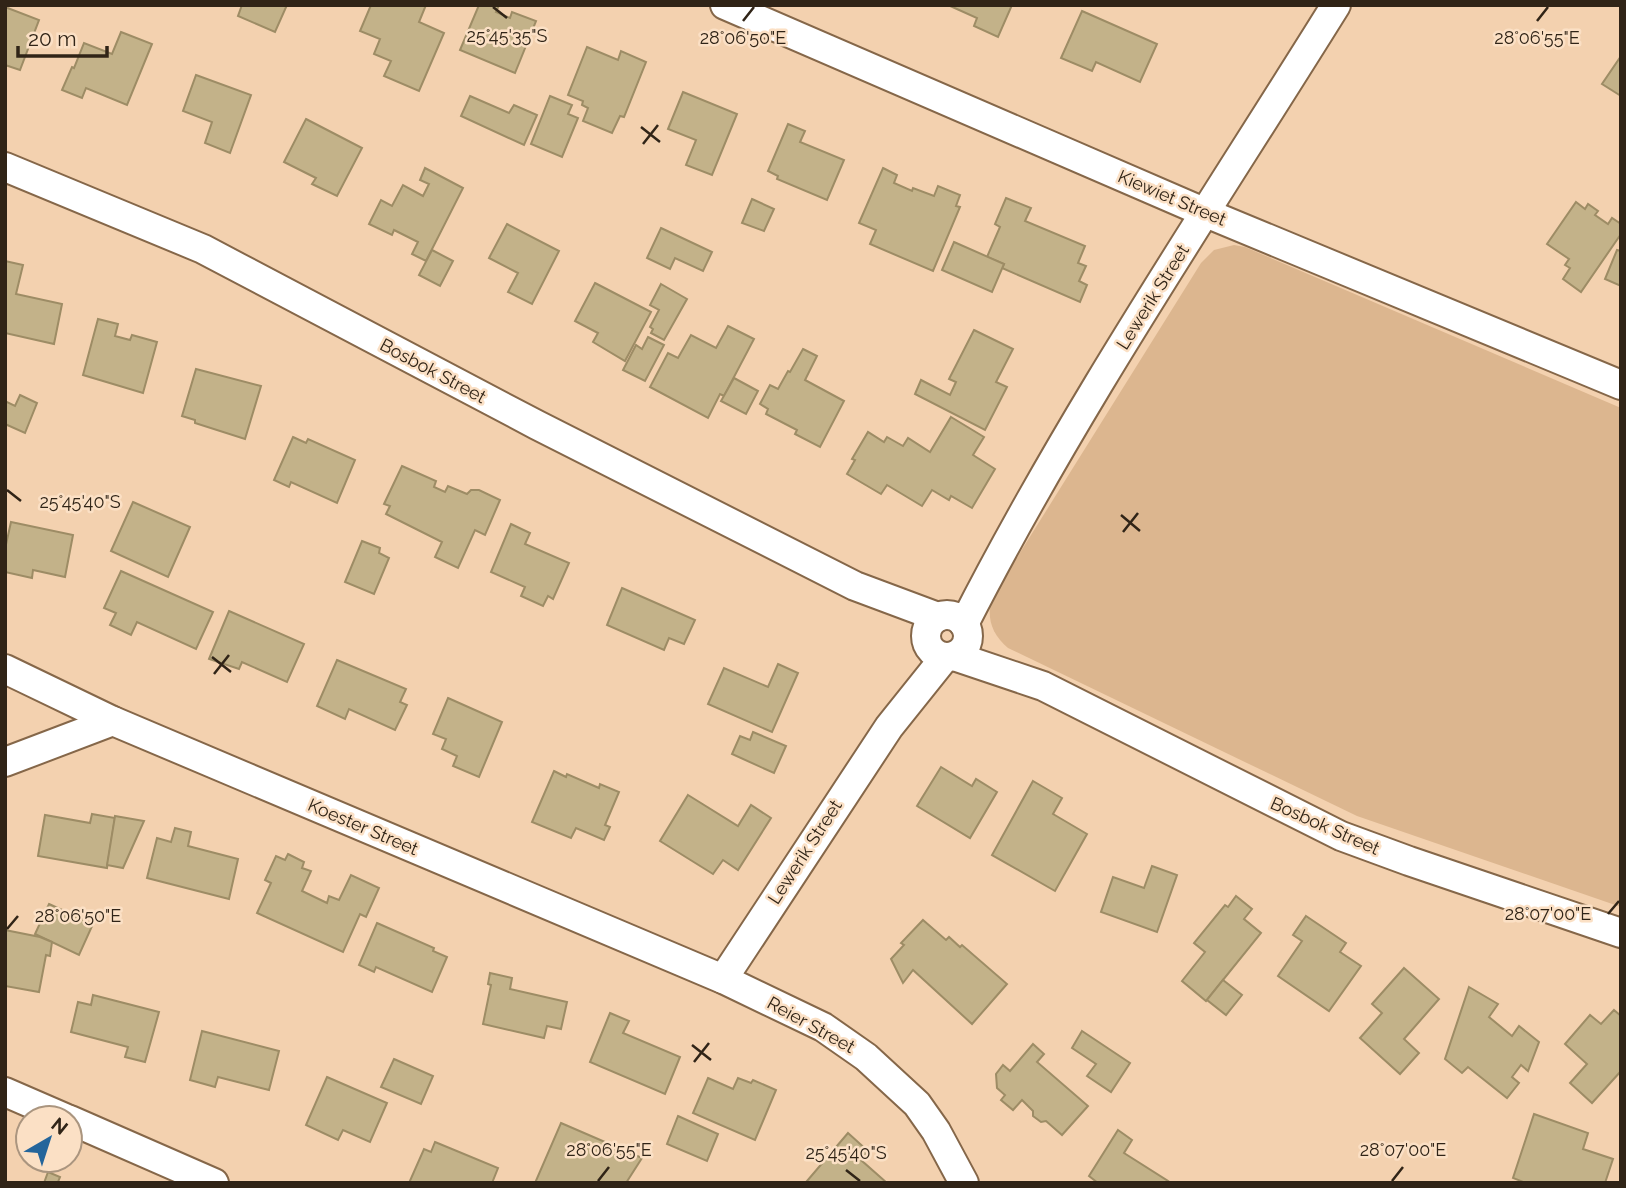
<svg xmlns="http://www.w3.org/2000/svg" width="1626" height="1188" viewBox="0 0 1626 1188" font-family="Raleway,sans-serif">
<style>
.green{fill:#dcb68f}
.building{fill:#c3b289;stroke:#9d8c65;stroke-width:2}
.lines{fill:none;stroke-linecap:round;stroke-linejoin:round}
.minor-casing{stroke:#856749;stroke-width:32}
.minor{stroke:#fff;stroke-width:28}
.ticks{fill:none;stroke:#302417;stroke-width:2.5}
.labels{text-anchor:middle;stroke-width:5;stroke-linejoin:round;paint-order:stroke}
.street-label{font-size:18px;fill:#302417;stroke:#fbe0c5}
.ticks-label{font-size:18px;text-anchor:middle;fill:#302417;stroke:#fbe0c5;stroke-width:5;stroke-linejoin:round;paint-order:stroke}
</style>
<rect width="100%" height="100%" fill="#f3d1af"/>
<path class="green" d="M 1234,245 L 1245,247 L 1621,408 L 1621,907 L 1357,816 L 1008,648 C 992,634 987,620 991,599 L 1201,263 L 1214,250 Z"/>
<g class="building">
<polygon points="242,5 287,5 275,32 238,16"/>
<polygon points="371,5 426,5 419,22 444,33 419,91 384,76 391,61 374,54 380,39 360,31"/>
<polygon points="479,5 499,5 496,12 510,18 512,12 536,21 515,73 460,50"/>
<polygon points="948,5 1012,5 998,37 974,26 977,18"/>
<polygon points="5,7 39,20 20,70 5,65"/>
<polygon points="1082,11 1157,44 1140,82 1096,62 1092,71 1061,58"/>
<polygon points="121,32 152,44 127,105 86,88 82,98 62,90 72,67 74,68 84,43 112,54"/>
<polygon points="587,47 618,60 621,51 646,62 624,117 620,116 612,133 583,121 588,108 582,105 583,101 568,95"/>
<polygon points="1621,56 1621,96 1602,84"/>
<polygon points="196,75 251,95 230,153 205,143 212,122 183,111"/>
<polygon points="683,92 737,114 712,175 686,165 696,140 668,129"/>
<polygon points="470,96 509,113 514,105 537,115 524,145 461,116"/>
<polygon points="550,96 572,105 568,114 578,118 562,157 531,144"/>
<polygon points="306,119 362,148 337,196 312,184 316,178 284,162"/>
<polygon points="788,124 805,131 800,142 844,160 827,200 777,179 778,176 768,171"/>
<polygon points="425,168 463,188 426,261 412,254 418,242 394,230 392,235 369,224 381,200 392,206 403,185 423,196 429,184 420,180"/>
<polygon points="883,168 897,175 894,183 912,191 913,188 934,196 938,186 960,195 956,206 960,207 933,271 870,244 876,230 859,223"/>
<polygon points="1006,198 1031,208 1025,221 1085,246 1078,263 1086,266 1079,281 1087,285 1080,302 1002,268 1004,264 987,257 1000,227 995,224"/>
<polygon points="752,199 774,209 764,231 742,223"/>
<polygon points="1576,202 1585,209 1588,204 1598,211 1595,215 1608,224 1612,218 1621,224 1621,234 1581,292 1563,279 1570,268 1565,265 1569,259 1547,244"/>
<polygon points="507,224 559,251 532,304 508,292 518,273 489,258"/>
<polygon points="661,228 712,252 703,271 675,258 670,269 647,258"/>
<polygon points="954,242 1004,264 992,292 942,270"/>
<polygon points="432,250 453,261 440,286 419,275"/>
<polygon points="1617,250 1621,251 1621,286 1605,279"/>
<polygon points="5,261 23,265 16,294 62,304 54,344 5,333"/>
<polygon points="595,283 651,312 625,361 593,342 598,333 575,321"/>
<polygon points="661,284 687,299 664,340 651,333 653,329 650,327 659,310 650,305"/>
<polygon points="98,319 118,324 115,336 130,340 132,335 157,342 143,393 83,375"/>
<polygon points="728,326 754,339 724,396 720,394 708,418 650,387 668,353 678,358 691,335 716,348"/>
<polygon points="974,330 1013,349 996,382 1007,387 985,430 915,394 921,380 950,395 956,382 949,379"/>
<polygon points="648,337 664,345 645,381 623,370 636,345 642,349"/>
<polygon points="803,349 817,356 805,380 844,401 820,447 795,434 797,430 766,414 768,409 760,404 770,385 778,389 788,371 790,372"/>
<polygon points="196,369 261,386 245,439 195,423 195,420 182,416"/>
<polygon points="734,378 758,391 746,414 721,401"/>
<polygon points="20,395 37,403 25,433 5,424 5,401 15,406"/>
<polygon points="951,417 984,437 973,455 995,469 972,508 951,496 949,500 932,490 922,506 887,485 881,494 847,474 855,460 852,459 868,432 884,442 887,437 903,446 908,438 930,452"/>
<polygon points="293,437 306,443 308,439 355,460 337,503 291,482 289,487 274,480"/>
<polygon points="402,466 436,481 434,487 445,492 448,486 467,494 471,490 479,490 500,500 485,535 475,530 458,568 435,557 442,542 386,514 390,506 384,504"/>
<polygon points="133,502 190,527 168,577 111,551"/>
<polygon points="11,522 73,535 65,577 33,570 32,578 5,572 5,549"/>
<polygon points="511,524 530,533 525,544 569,563 553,599 548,596 543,606 521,596 525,587 491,572"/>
<polygon points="362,541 380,548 379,553 389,558 374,594 345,582"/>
<polygon points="121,571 213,612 196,649 137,622 131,635 110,625 116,613 104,608"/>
<polygon points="622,588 695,620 684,644 669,638 664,650 607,625"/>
<polygon points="229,611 304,644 287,682 242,662 239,669 209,659"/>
<polygon points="337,660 406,689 400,702 407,705 395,730 349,709 345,719 317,706"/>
<polygon points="778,664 798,673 772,732 708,704 724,668 768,687"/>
<polygon points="448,698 502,722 479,777 453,766 457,756 442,749 446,739 433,734"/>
<polygon points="753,732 786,746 774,773 732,754 740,736 750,740"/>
<polygon points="941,767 972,786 976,779 997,792 970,838 917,806"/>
<polygon points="554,771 566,777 567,774 599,788 600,784 619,792 605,825 610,827 604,840 576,828 571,838 532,822"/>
<polygon points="1033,781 1062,798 1053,814 1087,834 1055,891 992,855"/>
<polygon points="688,795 738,826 751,805 771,818 738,870 723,860 713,874 660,841"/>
<polygon points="92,814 115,818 107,868 38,856 45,815 90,823"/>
<polygon points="115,816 144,821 123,868 107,865"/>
<polygon points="175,828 191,832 188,846 238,859 229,899 147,878 157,838 171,842"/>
<polygon points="288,854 304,862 302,868 311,871 302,891 327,903 329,896 339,900 351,875 379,888 366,917 360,914 343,952 257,913 271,883 265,880 276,856 285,860"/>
<polygon points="1152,866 1177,875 1157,932 1101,912 1113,877 1144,888"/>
<polygon points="1236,896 1252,909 1244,919 1261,933 1206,1001 1182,981 1205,952 1194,943 1225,905 1228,907"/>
<polygon points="49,904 93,924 79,955 35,934"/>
<polygon points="1306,916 1346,943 1340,952 1361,966 1329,1011 1278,976 1302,941 1293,935"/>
<polygon points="923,920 946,940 949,937 960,947 962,945 1007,984 972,1024 913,970 903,983 891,959 904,945 901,943"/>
<polygon points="377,923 434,948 433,951 447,957 432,992 376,967 374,972 359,965"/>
<polygon points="5,930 40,937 52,942 50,956 46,955 39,992 5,986"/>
<polygon points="1404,968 1439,999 1404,1039 1419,1053 1400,1074 1360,1038 1382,1013 1372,1004"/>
<polygon points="490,973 512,978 510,989 567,1002 561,1029 547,1026 544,1038 483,1024 491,985 488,984"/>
<polygon points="1223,980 1242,995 1226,1015 1207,1000"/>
<polygon points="1469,987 1498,1004 1489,1017 1512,1036 1519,1026 1539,1042 1528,1071 1521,1065 1512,1077 1519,1083 1507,1098 1468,1067 1462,1073 1445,1059"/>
<polygon points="93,995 159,1012 145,1062 125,1057 128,1047 71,1032 78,1002 91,1005"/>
<polygon points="1614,1010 1621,1016 1621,1071 1592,1103 1570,1083 1587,1064 1565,1044 1590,1015 1601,1024"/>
<polygon points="610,1013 629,1021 623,1033 680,1057 665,1094 590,1062"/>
<polygon points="202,1031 279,1051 269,1090 218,1077 215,1087 190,1080"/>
<polygon points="1082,1031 1130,1063 1111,1092 1087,1076 1096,1064 1072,1048"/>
<polygon points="1033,1044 1044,1054 1037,1062 1088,1106 1062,1135 1046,1121 1041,1122 1033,1116 1033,1111 1022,1100 1013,1110 1001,1100 1005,1095 997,1088 996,1074 1003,1065 1010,1071"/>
<polygon points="394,1059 433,1076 421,1104 381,1087"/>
<polygon points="327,1077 387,1103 370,1142 343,1130 338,1140 306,1125"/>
<polygon points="708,1078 733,1089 738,1078 751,1083 753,1080 776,1090 755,1140 693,1113"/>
<polygon points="1534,1114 1588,1133 1583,1149 1613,1159 1605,1183 1526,1183 1513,1178"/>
<polygon points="678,1116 718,1134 707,1161 667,1144"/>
<polygon points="561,1123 642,1158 626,1183 535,1183"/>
<polygon points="1118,1130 1132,1140 1124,1153 1168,1181 1166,1183 1098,1183 1089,1176"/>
<polygon points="848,1133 868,1151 861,1160 887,1183 809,1183 807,1181"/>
<polygon points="435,1142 498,1168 492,1183 409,1183 424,1149 431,1152"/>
<polygon points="48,1172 60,1177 58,1182 61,1183 44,1183"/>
</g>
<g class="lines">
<defs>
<g id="minor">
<polyline points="725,5 1206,213 1621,385"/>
<polyline points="5,167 203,249 537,425 855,586 938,617"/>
<circle cx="947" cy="636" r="21"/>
<path d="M 964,624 C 1073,410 1209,209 1336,5"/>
<polyline points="954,656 1043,686 1341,836 1409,861 1621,933"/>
<polyline points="5,669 113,721 723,979 823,1027 866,1057 917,1104 936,1131 964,1183"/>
<polyline points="5,762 113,721"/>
<polyline points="723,979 889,727 945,657"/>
<polyline points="5,1092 65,1118"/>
<polyline points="70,1120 214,1183"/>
</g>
</defs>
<use href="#minor" class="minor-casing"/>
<use href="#minor" class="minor"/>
</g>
<path class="ticks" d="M 493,7 L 507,18M 743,21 L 754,7M 1537,21 L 1548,7M 641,127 L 660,142M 643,144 L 658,125M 7,490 L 21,501M 1121,515 L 1140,531M 1123,532 L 1138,513M 212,657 L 231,672M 214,674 L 229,655M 1608,914 L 1619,901M 7,929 L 18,916M 692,1045 L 711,1060M 694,1062 L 709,1043M 846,1170 L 860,1181M 598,1181 L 609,1167M 1392,1181 L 1403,1167"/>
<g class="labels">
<g class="street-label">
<text transform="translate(1172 198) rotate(23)" y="6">Kiewiet Street</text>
<text transform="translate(1153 297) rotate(-58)" y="6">Lewerik Street</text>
<text transform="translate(433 371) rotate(28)" y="6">Bosbok Street</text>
<text transform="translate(1325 826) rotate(24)" y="6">Bosbok Street</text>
<text transform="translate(363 827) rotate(23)" y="6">Koester Street</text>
<text transform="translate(805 852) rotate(-57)" y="6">Lewerik Street</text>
<text transform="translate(811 1025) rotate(29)" y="6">Reier Street</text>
</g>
</g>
<g class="ticks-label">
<text x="507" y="42">25°45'35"S</text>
<text x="743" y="44">28°06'50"E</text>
<text x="1537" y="44">28°06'55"E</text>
<text x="80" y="508">25°45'40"S</text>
<text x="1548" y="920">28°07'00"E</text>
<text x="78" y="922">28°06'50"E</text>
<text x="609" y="1156">28°06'55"E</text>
<text x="1403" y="1156">28°07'00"E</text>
<text x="846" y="1159">25°45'40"S</text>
</g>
<rect width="1626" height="1188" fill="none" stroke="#302417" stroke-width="14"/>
<g transform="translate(49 1139) rotate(39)"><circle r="33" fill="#fbe0c5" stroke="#aa957f" stroke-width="2"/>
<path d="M0-5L12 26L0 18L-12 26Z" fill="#24659b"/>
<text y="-10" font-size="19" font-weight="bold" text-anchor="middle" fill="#302417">N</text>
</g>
<path d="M18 46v10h89v-10" fill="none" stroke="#302417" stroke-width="3.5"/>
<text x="28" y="46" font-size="21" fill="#302417" stroke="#fbe0c5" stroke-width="5" paint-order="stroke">20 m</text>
</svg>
